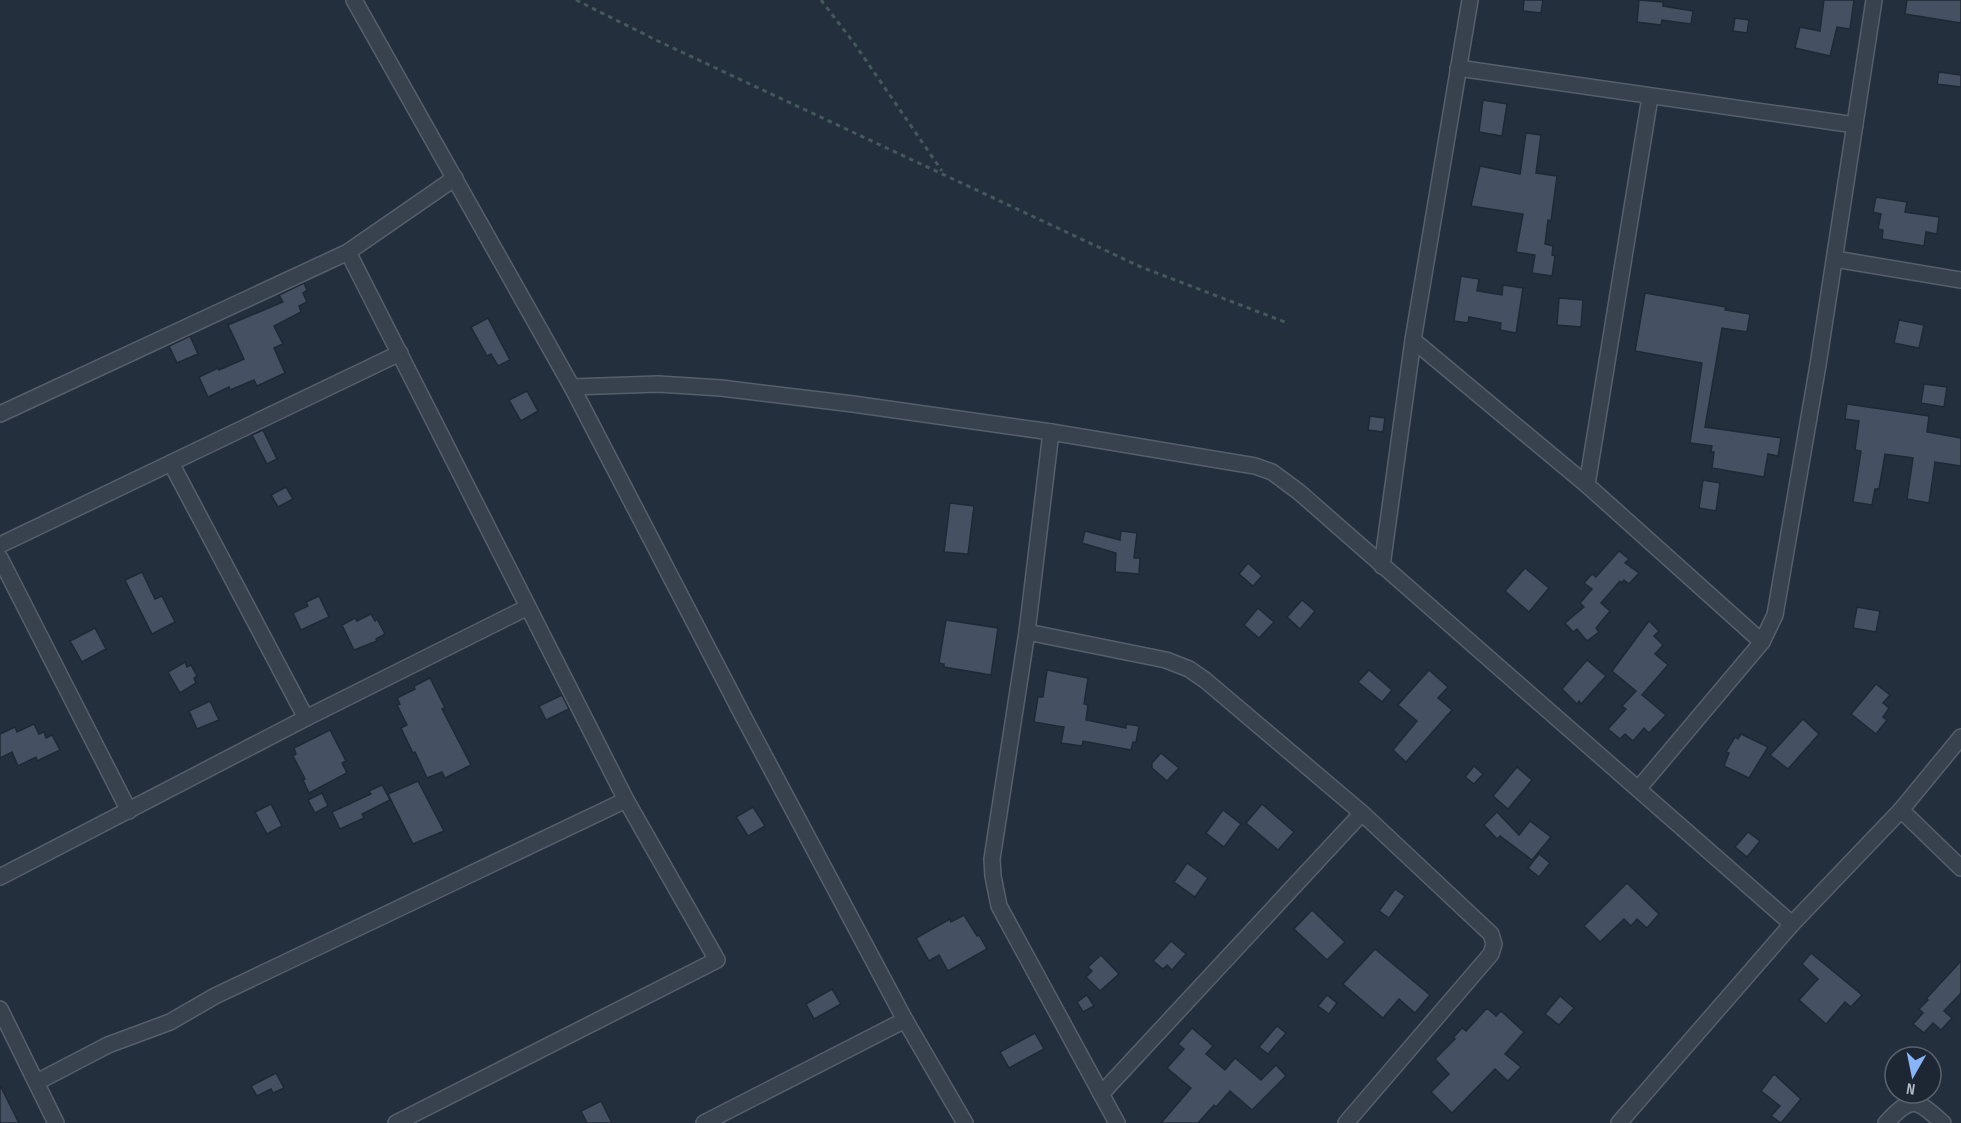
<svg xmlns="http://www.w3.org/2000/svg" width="1961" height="1123" viewBox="0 0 1961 1123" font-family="'Sofia Sans Condensed',sans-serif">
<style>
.building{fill:#455162;stroke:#1f2835;stroke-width:1.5}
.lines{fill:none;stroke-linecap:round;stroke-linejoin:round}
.minor-casing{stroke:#565f6c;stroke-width:18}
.path{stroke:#44595c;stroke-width:3;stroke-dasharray:4.5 4.5;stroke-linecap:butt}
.minor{stroke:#38414e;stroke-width:15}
</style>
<rect width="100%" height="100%" fill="#242f3e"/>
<g class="building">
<polygon points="1524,0 1543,0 1541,13 1523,11"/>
<polygon points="1639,0 1663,2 1663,6 1693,11 1691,24 1662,20 1661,25 1637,22"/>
<polygon points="1824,0 1854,0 1850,29 1837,27 1830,56 1795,48 1800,27 1820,31"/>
<polygon points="1907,0 1961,0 1961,23 1905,14"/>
<polygon points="1735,18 1749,20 1747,33 1733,31"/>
<polygon points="1939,72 1961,75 1961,87 1937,84"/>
<polygon points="1483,100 1507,104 1502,136 1479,132"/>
<polygon points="1526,133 1541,135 1536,173 1557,176 1551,221 1548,220 1545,244 1553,246 1552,255 1555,256 1552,276 1532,273 1535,255 1516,252 1523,214 1471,206 1480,166 1520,174"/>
<polygon points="1876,197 1907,202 1905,212 1939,217 1937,234 1926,232 1924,246 1882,239 1883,230 1878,229 1881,214 1873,212"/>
<polygon points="1461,276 1479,279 1477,291 1502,295 1503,285 1523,288 1516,333 1500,330 1501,323 1469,317 1468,323 1454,321"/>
<polygon points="304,283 307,290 303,293 307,302 299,306 301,312 274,326 283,344 274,348 285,373 257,386 254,380 230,390 229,387 208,397 199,377 218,368 219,370 244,359 228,325 283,302 279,295"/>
<polygon points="1645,293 1726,307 1725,310 1750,314 1747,332 1722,328 1705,427 1781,438 1778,456 1768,454 1764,477 1712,468 1714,452 1711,452 1712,446 1690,443 1702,363 1635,351"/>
<polygon points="1559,298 1583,300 1581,327 1557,325"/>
<polygon points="488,318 510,360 498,366 491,354 487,356 471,327"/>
<polygon points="1899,320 1924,325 1919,348 1894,343"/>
<polygon points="190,336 198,354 177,363 169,346"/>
<polygon points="1924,384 1947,387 1944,407 1921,403"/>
<polygon points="527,391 538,411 521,421 509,400"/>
<polygon points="1847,404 1929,416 1927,432 1961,438 1961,466 1935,462 1929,503 1907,499 1913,458 1885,454 1879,489 1875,489 1872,505 1853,502 1861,451 1855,450 1859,421 1845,419"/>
<polygon points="1370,416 1385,418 1383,432 1368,430"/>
<polygon points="263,430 277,459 267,464 252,435"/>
<polygon points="1703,480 1720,483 1716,511 1699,508"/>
<polygon points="286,487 293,499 278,507 271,495"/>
<polygon points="950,503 974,506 968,554 944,552"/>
<polygon points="1085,531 1120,540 1121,531 1137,533 1134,558 1140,558 1139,574 1115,572 1116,553 1082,543"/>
<polygon points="1619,551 1629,559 1625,563 1639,573 1629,584 1624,580 1622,583 1620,581 1601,603 1610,611 1596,628 1599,632 1587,641 1577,629 1573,632 1565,623 1584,607 1580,603 1592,589 1584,583 1592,574 1596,577"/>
<polygon points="1248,563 1262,576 1253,586 1239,574"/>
<polygon points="1525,568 1549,588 1529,612 1505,591"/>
<polygon points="142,572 155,599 162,596 175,622 152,634 125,580"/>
<polygon points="319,596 329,617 301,630 293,613 308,606 306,602"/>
<polygon points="1302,600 1315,611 1300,629 1287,617"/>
<polygon points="1857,607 1880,611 1876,632 1853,628"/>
<polygon points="1258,608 1274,622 1259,638 1244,625"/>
<polygon points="371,614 375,621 377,619 385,634 376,639 377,641 354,650 342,625 355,618 357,621"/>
<polygon points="946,620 998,628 991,675 944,667 944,664 939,663"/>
<polygon points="1649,621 1659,631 1654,636 1663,645 1655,654 1668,665 1642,695 1666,715 1649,733 1644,728 1633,741 1625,734 1620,739 1608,729 1626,709 1622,706 1636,691 1612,671"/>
<polygon points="95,628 106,649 82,662 70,641"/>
<polygon points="1587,660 1606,676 1581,704 1579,701 1577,704 1562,689"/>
<polygon points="185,662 187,667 191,665 197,676 194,678 196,683 180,693 168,672"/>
<polygon points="1047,670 1088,678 1084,704 1088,705 1086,720 1126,728 1126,724 1139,726 1136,742 1133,742 1131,750 1083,741 1082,746 1061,743 1064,727 1034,722 1038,697 1043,697"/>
<polygon points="1369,670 1392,690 1382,702 1358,682"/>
<polygon points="1429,670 1448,687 1438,698 1452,710 1406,762 1393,750 1417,721 1398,705"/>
<polygon points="430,678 445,708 442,709 471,765 445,778 442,772 427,778 415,752 413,753 401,728 407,725 397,705 400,704 397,698 415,689 414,686"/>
<polygon points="1876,684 1890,695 1883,703 1889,708 1883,717 1887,720 1876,734 1851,714"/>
<polygon points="562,695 569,709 546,720 539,706"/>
<polygon points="210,701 219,720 197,729 189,711"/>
<polygon points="1803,719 1819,734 1788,769 1770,755"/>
<polygon points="34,724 39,734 44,732 46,738 52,735 60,750 37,761 36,757 18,766 12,752 0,758 0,734 15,727 17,732"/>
<polygon points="330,730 346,761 342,763 347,773 309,793 303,780 305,779 293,756 296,754 294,748"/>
<polygon points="1741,734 1768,747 1749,778 1724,766 1729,753 1726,752 1735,737 1738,739"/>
<polygon points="1161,753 1179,768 1167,781 1152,768 1152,763"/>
<polygon points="1474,766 1483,774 1474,784 1465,777"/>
<polygon points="1517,767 1532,780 1508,809 1493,796"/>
<polygon points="418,781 444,831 413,844 388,794"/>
<polygon points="382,785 390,800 362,814 364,818 340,829 332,812 371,794 369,791"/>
<polygon points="322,793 328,806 315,813 308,800"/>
<polygon points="271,804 282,826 267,834 255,812"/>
<polygon points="1262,804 1294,832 1278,850 1246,823"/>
<polygon points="753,807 765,826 748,836 736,817"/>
<polygon points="1223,810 1241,824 1224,847 1206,833"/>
<polygon points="1497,812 1519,835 1530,821 1551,837 1532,860 1500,836 1497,839 1484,825"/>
<polygon points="1748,832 1760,841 1747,857 1735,847"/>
<polygon points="1539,854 1550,863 1539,877 1528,868"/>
<polygon points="1187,863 1208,878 1195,897 1174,882"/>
<polygon points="1627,883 1659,914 1647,928 1637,919 1631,926 1624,919 1600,942 1584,926"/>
<polygon points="1395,889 1405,896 1389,918 1379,911"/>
<polygon points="1312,910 1345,942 1327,960 1294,929"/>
<polygon points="964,915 977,936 979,935 987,949 948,971 939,955 929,961 916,938 950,919 951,922"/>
<polygon points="1171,941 1186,954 1172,970 1167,965 1163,969 1153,961"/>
<polygon points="1375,949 1430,995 1415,1013 1399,999 1383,1018 1343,984"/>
<polygon points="1811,953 1862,995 1851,1007 1845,1002 1826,1024 1799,1000 1818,979 1802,964"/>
<polygon points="1101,955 1119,974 1100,991 1086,977 1092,971 1088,967"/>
<polygon points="1961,961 1961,993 1944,1011 1952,1018 1941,1030 1933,1023 1924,1033 1913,1024 1923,1013 1919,1009 1928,1000 1926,999"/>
<polygon points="832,989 841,1004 814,1019 806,1004"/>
<polygon points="1087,995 1094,1006 1083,1012 1077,1002"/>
<polygon points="1327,995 1337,1003 1329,1014 1318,1006"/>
<polygon points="1560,996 1574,1008 1559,1025 1545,1014"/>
<polygon points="1487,1008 1496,1016 1501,1011 1524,1032 1505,1054 1521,1067 1508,1081 1495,1069 1452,1113 1431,1092 1449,1074 1435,1059 1455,1039 1453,1038 1462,1028 1466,1031"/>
<polygon points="1277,1026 1286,1033 1268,1054 1259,1047"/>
<polygon points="1192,1028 1213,1046 1206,1054 1225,1070 1235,1058 1261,1080 1276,1065 1286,1076 1252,1110 1230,1091 1216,1107 1214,1105 1198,1123 1161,1123 1191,1088 1167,1068 1184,1049 1178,1044"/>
<polygon points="1035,1033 1044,1049 1009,1068 1000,1052"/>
<polygon points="276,1073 284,1088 273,1093 271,1089 257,1096 251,1086"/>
<polygon points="1774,1074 1801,1099 1781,1123 1771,1116 1780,1106 1761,1091"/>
<polygon points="0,1085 19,1123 0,1123"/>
<polygon points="601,1101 612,1123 587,1123 581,1111"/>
</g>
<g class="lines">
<defs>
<g id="minor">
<polyline points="354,0 572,387 742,714 905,1020 965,1123"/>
<polyline points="1458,68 1855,125"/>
<polyline points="1835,259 1961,280"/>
<polyline points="1413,340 1587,485 1762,642"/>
<polyline points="572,387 658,384 721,388 853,404 1051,432 1255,466 1272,472 1299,492 1792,924"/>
<polyline points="0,414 348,252 455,178"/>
<polyline points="1051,432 1027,632 992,859 993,876 999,906 1117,1123"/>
<polyline points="171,463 306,718"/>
<polyline points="1587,485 1650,97"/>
<polyline points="0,545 400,353"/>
<polyline points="0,558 129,811"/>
<polyline points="1382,566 1413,340 1470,0"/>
<polyline points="1027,632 1166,660 1189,669 1205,680 1362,813 1491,934 1494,944 1491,954 1346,1123"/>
<polyline points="1639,788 1762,642 1775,615 1818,365 1874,0"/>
<polyline points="1901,810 1961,868"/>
<polyline points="0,877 306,718 528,607"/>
<polyline points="0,1009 56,1123"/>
<polyline points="37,1082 108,1045 170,1022 215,996 626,800 348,252"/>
<polyline points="1101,1094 1362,813"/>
<polyline points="396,1123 717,960 626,800"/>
<polyline points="704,1123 905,1020"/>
<polyline points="1619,1123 1792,924 1901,810 1961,737"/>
<path d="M 1886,1123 C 1912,1095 1916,1099 1943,1123"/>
</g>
</defs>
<use href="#minor" class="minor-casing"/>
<g class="path">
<polyline points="576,0 658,41 1141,267 1285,322"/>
<polyline points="821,0 854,43 942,171"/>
</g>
<use href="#minor" class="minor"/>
</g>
<g transform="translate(1913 1075) rotate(189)"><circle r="28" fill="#1d2633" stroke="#59626f" stroke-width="1.5"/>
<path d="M0-4.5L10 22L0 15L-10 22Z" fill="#8ab4f8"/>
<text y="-9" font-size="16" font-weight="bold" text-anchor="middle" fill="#b4bcc9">N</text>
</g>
</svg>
